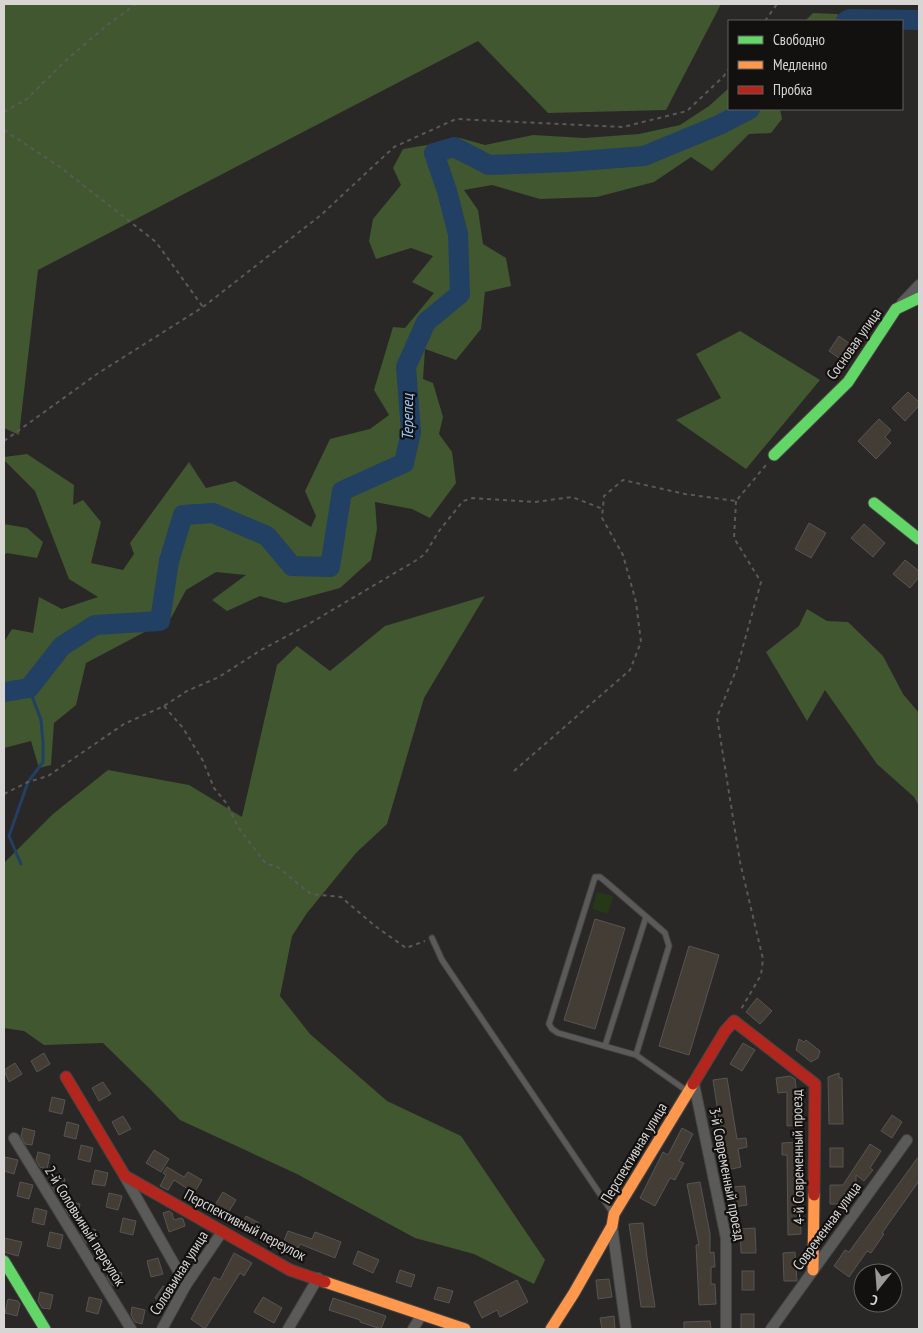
<svg xmlns="http://www.w3.org/2000/svg" width="923" height="1333" viewBox="0 0 923 1333" font-family="'PT Sans Narrow',sans-serif">
<style>
.green{fill:#263817}
.forest{fill:#40572f}
.lines{fill:none;stroke-linecap:round;stroke-linejoin:round}
.stream{stroke:#214063;stroke-width:3}
.river{stroke:#214063;stroke-width:20}
.building{fill:#443d35;stroke:#555554}
.lane-casing{stroke:#464443;stroke-width:7}
.street-casing{stroke:#464443;stroke-width:12}
.fast-casing{stroke:#464443;stroke-width:13}
.slow-casing{stroke:#464443;stroke-width:13}
.jam-casing{stroke:#464443;stroke-width:13}
.path{stroke:#5a5958;stroke-width:2;stroke-dasharray:4 4;stroke-linecap:butt}
.lane{stroke:#5a5a59;stroke-width:5}
.street{stroke:#5a5a59;stroke-width:10}
.fast{stroke:#63d668;stroke-width:11}
.slow{stroke:#ff974d;stroke-width:11}
.jam{stroke:#b3261e;stroke-width:11}
.labels{text-anchor:middle;stroke-width:4.5;stroke-linejoin:round;paint-order:stroke}
.street-label{font-size:15px;fill:#d7d6d4;stroke:#121110}
.water-label{font-size:16px;font-style:italic;fill:#99c4f7;stroke:#121110}
</style>
<rect width="100%" height="100%" fill="#2a2827"/>
<polygon class="green" points="597,892 613,896 608,914 592,909"/>
<g class="forest">
<polygon points="4,4 721,4 666,110 548,113 478,41 38,270 19,435 4,428"/>
<polygon points="813,13 837,14 846,21 805,21"/>
<polygon points="729,88 729,109 780,109 782,119 771,133 749,134 712,171 691,157 654,182 597,197 540,199 492,185 464,190 478,210 483,244 506,258 511,286 485,292 481,329 456,360 425,349 423,379 433,383 443,417 439,434 452,452 456,483 430,518 412,509 375,502 377,529 371,560 340,588 285,603 260,596 227,611 212,600 246,575 216,572 186,590 171,618 86,663 76,705 54,723 51,765 39,768 31,741 4,748 4,642 12,629 33,633 39,597 62,609 98,597 69,579 35,491 4,460 4,457 27,454 74,485 73,505 83,500 101,522 91,563 123,570 134,554 130,543 189,462 206,488 235,481 311,527 316,516 305,491 330,439 370,429 389,415 374,390 393,327 405,328 434,293 412,282 433,256 411,248 376,259 369,241 373,219 401,185 393,168 403,149 439,143 460,138 485,145 533,135 584,138 639,134 680,125 709,106"/>
<polygon points="740,331 820,380 746,469 676,420 721,398 696,354"/>
<polygon points="4,524 27,528 43,542 37,558 7,553 4,555"/>
<polygon points="485,596 424,698 387,824 356,853 307,913 292,936 280,996 310,1034 387,1101 461,1136 545,1260 534,1284 474,1254 415,1238 297,1174 180,1120 150,1089 103,1043 44,1045 24,1031 4,1028 4,863 53,814 108,770 189,785 242,817 277,665 297,646 330,671 385,626"/>
<polygon points="807,609 827,621 848,622 883,656 903,694 919,713 919,806 914,797 877,764 825,690 807,721 766,652 799,626"/>
</g>
<g class="lines">
<polyline class="stream" points="21,864 9,836 28,782 43,762 43,743 41,720 29,688"/>
<g class="river">
<polyline points="846,21 850,19 919,20"/>
<polyline points="4,692 29,688 62,646 95,625 160,621 169,561 183,515 213,513 267,536 292,566 330,567 342,491 404,463 411,432 406,367 426,322 460,294 458,234 447,191 434,153 454,147 489,165 567,162 644,156 719,125 750,109"/>
</g>
</g>
<g class="building">
<polygon points="839,336 853,346 842,360 829,351"/>
<polygon points="908,392 919,402 919,406 905,421 892,408"/>
<polygon points="879,419 891,430 885,437 891,443 876,459 858,441"/>
<polygon points="809,523 826,533 811,558 795,549"/>
<polygon points="864,524 885,543 873,557 851,538"/>
<polygon points="905,560 919,571 919,577 910,588 893,574"/>
<polygon points="595,919 625,928 595,1029 564,1020"/>
<polygon points="689,946 719,955 689,1055 659,1046"/>
<polygon points="757,998 772,1011 760,1024 746,1012"/>
<polygon points="799,1039 804,1042 806,1040 820,1051 818,1058 811,1062 796,1050"/>
<polygon points="743,1043 755,1050 742,1071 730,1064"/>
<polygon points="44,1053 50,1064 37,1072 31,1061"/>
<polygon points="15,1063 22,1074 9,1082 4,1070"/>
<polygon points="839,1073 839,1078 842,1078 843,1124 829,1124 828,1077"/>
<polygon points="790,1076 795,1079 798,1104 801,1104 801,1125 787,1126 787,1092 778,1093 776,1078"/>
<polygon points="727,1078 737,1139 746,1138 747,1147 738,1149 741,1167 727,1170 713,1080"/>
<polygon points="103,1082 111,1094 99,1101 92,1088"/>
<polygon points="52,1097 65,1100 62,1114 49,1111"/>
<polygon points="892,1115 902,1122 892,1138 881,1131"/>
<polygon points="123,1116 131,1129 119,1135 112,1122"/>
<polygon points="67,1122 79,1125 76,1139 64,1136"/>
<polygon points="23,1128 35,1131 32,1145 25,1144 21,1136"/>
<polygon points="682,1128 693,1134 679,1161 684,1163 675,1180 670,1178 655,1206 640,1198 663,1152 668,1155"/>
<polygon points="799,1142 801,1234 788,1235 787,1155 782,1155 782,1143"/>
<polygon points="870,1144 881,1151 870,1168 873,1170 864,1181 856,1175 856,1194 844,1194 844,1204 830,1204 830,1185 843,1185"/>
<polygon points="81,1145 93,1148 90,1162 78,1159"/>
<rect x="830" y="1148" width="13" height="19"/>
<polygon points="154,1150 169,1159 161,1172 146,1163"/>
<polygon points="38,1152 50,1155 47,1169 40,1167 36,1160"/>
<polygon points="919,1156 919,1181 882,1233 884,1234 871,1253 867,1251 849,1277 834,1266 845,1250 849,1252"/>
<polygon points="5,1157 18,1160 14,1174 4,1171"/>
<polygon points="167,1167 184,1177 188,1172 202,1180 194,1193 174,1180 168,1190 160,1186 166,1175 163,1173"/>
<polygon points="95,1170 108,1173 105,1186 92,1184"/>
<polygon points="52,1176 65,1179 62,1193 55,1192 50,1184"/>
<polygon points="20,1182 33,1185 29,1199 17,1196"/>
<polygon points="700,1182 710,1234 710,1253 714,1252 715,1267 711,1267 711,1284 715,1284 716,1304 699,1305 696,1245 699,1245 687,1184"/>
<polygon points="745,1186 747,1205 734,1207 731,1187"/>
<polygon points="223,1192 236,1200 228,1213 215,1205"/>
<polygon points="109,1193 122,1196 118,1210 106,1207"/>
<polygon points="67,1201 80,1204 77,1218 70,1216 65,1209"/>
<polygon points="35,1208 47,1211 44,1225 32,1222"/>
<polygon points="169,1211 172,1213 174,1220 181,1218 183,1219 185,1226 169,1232 163,1213"/>
<polygon points="246,1216 259,1223 253,1235 240,1228"/>
<polygon points="123,1218 136,1221 133,1235 120,1232"/>
<polygon points="643,1223 647,1257 655,1307 641,1307 637,1277 629,1224"/>
<polygon points="83,1227 96,1230 92,1244 86,1243 81,1235"/>
<polygon points="755,1228 756,1253 741,1253 740,1229"/>
<polygon points="288,1231 312,1239 315,1232 341,1242 335,1258 300,1244 298,1248 283,1243"/>
<polygon points="50,1232 63,1235 60,1249 47,1246"/>
<polygon points="4,1238 22,1242 18,1256 4,1252"/>
<polygon points="358,1251 379,1260 373,1273 353,1264"/>
<polygon points="795,1252 797,1281 784,1281 783,1253"/>
<polygon points="234,1253 252,1263 244,1276 240,1273 205,1329 191,1319 214,1277 220,1280"/>
<polygon points="158,1258 163,1274 151,1277 147,1261"/>
<polygon points="109,1270 122,1273 119,1287 112,1285 107,1277"/>
<polygon points="400,1270 415,1275 411,1287 396,1282"/>
<rect x="742" y="1271" width="12" height="19"/>
<polygon points="609,1279 612,1297 598,1299 596,1280"/>
<polygon points="517,1280 528,1302 500,1317 497,1310 482,1318 474,1302"/>
<polygon points="163,1286 174,1292 167,1305 155,1298"/>
<polygon points="438,1287 453,1291 449,1303 434,1299"/>
<polygon points="40,1292 53,1295 50,1309 42,1308 38,1301"/>
<polygon points="89,1297 102,1300 98,1314 86,1311"/>
<polygon points="263,1297 282,1308 274,1323 254,1312"/>
<polygon points="333,1298 386,1316 381,1329 360,1322 360,1320 329,1310"/>
<polygon points="8,1299 18,1301 20,1304 17,1316 5,1313"/>
<polygon points="132,1307 145,1310 142,1324 135,1322 131,1315"/>
<rect x="741" y="1314" width="13" height="15"/>
<polygon points="614,1316 615,1329 602,1329 600,1318"/>
<polygon points="710,1321 711,1329 684,1329 684,1322"/>
</g>
<g class="lines">
<defs>
<g id="lane">
<polyline points="432,938 442,960 612,1212"/>
<polyline points="605,1046 646,917"/>
<polyline points="636,1055 558,1033 552,1029 549,1024 595,877 600,877 605,881 665,933 669,946 636,1055 687,1091"/>
</g>
<g id="street">
<polyline points="902,303 919,285"/>
<polyline points="694,1084 726,1238 726,1329"/>
<polyline points="14,1138 131,1329"/>
<polyline points="125,1177 186,1285"/>
<polyline points="612,1226 626,1329"/>
<polyline points="162,1329 186,1285 222,1232"/>
<polyline points="288,1329 318,1278"/>
<polyline points="413,1329 422,1314"/>
<polyline points="771,1329 907,1140"/>
</g>
<g id="fast">
<polyline points="774,455 848,382 896,309 919,298"/>
<polyline points="874,503 919,539"/>
<polyline points="4,1261 45,1329"/>
</g>
<g id="slow">
<polyline points="813,1270 814,1195"/>
<polyline points="325,1282 465,1329"/>
<polyline points="551,1329 574,1293 612,1226 614,1214 693,1084"/>
</g>
<g id="jam">
<polyline points="66,1077 125,1176 290,1270 325,1282"/>
<polyline points="693,1084 725,1031 734,1021 815,1084 814,1195"/>
</g>
</defs>
<use href="#lane" class="lane-casing"/>
<use href="#street" class="street-casing"/>
<use href="#fast" class="fast-casing"/>
<use href="#slow" class="slow-casing"/>
<use href="#jam" class="jam-casing"/>
<g class="path">
<polyline points="765,21 777,4"/>
<polyline points="4,112 27,99 64,62 106,26 136,4"/>
<polyline points="4,130 60,167 156,242 203,307"/>
<polyline points="4,441 97,374 203,307 321,215 394,147 456,119 623,127 687,111 723,77 729,69"/>
<polyline points="736,501 734,538 761,582 737,668 717,717 740,862 763,959 761,975 740,1011"/>
<polyline points="164,706 183,728 203,761 214,788 227,804 238,827 266,864 276,866 311,894 341,897 375,926 406,948 425,941"/>
<polyline points="514,771 630,670 641,642 636,602 623,555 602,518 604,496 623,480 685,494 736,501 766,465"/>
<polyline points="4,794 28,782 48,776 124,724 164,706 187,691 219,677 261,650 302,628 415,561 425,554 439,531 463,501 473,498 535,502 572,497 603,509"/>
</g>
<use href="#lane" class="lane"/>
<use href="#street" class="street"/>
<use href="#fast" class="fast"/>
<use href="#slow" class="slow"/>
<use href="#jam" class="jam"/>
</g>
<g class="labels">
<g class="street-label">
<text transform="translate(854 344) rotate(-55)" y="5">Сосновая улица</text>
<text transform="translate(634 1153) rotate(-59)" y="5">Перспективная улица</text>
<text transform="translate(798 1157) rotate(-91)" y="5">4-й Современный проезд</text>
<text transform="translate(727 1174) rotate(79)" y="5">3-й Современный проезд</text>
<text transform="translate(245 1225) rotate(28)" y="5">Перспективный переулок</text>
<text transform="translate(85 1226) rotate(58)" y="5">2-й Соловьиный переулок</text>
<text transform="translate(827 1226) rotate(-54)" y="5">Современная улица</text>
<text transform="translate(179 1273) rotate(-58)" y="5">Соловьиная улица</text>
</g>
<g class="water-label">
<text transform="translate(407 417) rotate(-90)" y="6">Терепец</text>
</g>
</g>
<rect width="923" height="1333" fill="none" stroke="#d7d6d4" stroke-width="10"/>
<rect x="728" y="20" width="175" height="90" fill="#121110" stroke="#61605e"/>
<rect x="738" y="36" width="25" height="8" fill="#63d668" stroke="#61605e"/>
<text x="773" y="45" font-size="15" fill="#d7d6d4">Свободно</text>
<rect x="738" y="61" width="25" height="8" fill="#ff974d" stroke="#61605e"/>
<text x="773" y="70" font-size="15" fill="#d7d6d4">Медленно</text>
<rect x="738" y="86" width="25" height="8" fill="#b3261e" stroke="#61605e"/>
<text x="773" y="95" font-size="15" fill="#d7d6d4">Пробка</text>
<g transform="translate(878 1288) rotate(197)"><circle r="24" fill="#121110" stroke="#61605e"/>
<path d="M0-4L9 19L0 12L-9 19Z" fill="#9a9997"/>
<text y="-8" font-size="14" font-weight="bold" text-anchor="middle" fill="#d7d6d4">С</text>
</g>
</svg>
